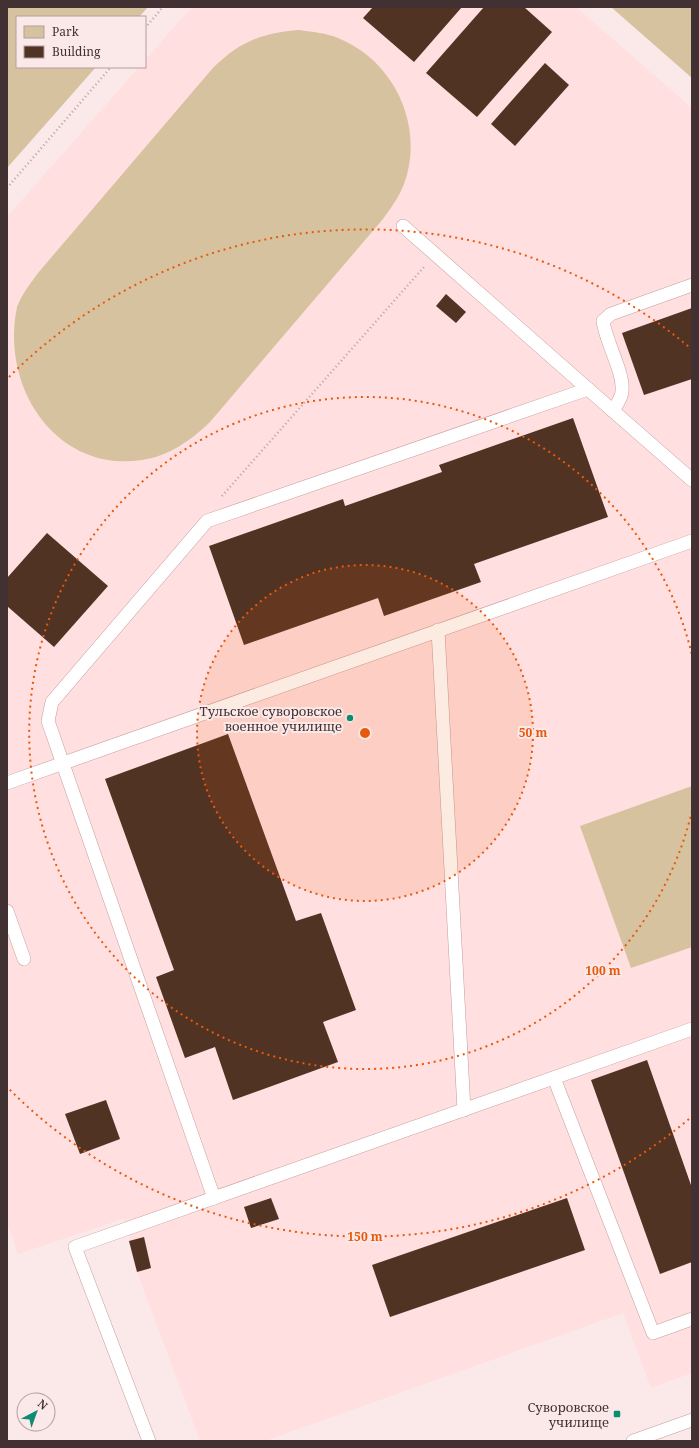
<svg xmlns="http://www.w3.org/2000/svg" width="699" height="1448" viewBox="0 0 699 1448" font-family="'Noto Serif',serif">
<style>
.built{fill:#ffdfdf}
.green{fill:#d7c2a0}
.building{fill:#513324}
.lines{fill:none;stroke-linecap:round;stroke-linejoin:round}
.lane-casing{stroke:#c69d9e;stroke-width:14}
.path{stroke:#b5a3a3;stroke-width:2.5;stroke-dasharray:1 3;stroke-linecap:butt}
.lane{stroke:#fff;stroke-width:13}
.ring{fill:none;stroke:#e8590c;stroke-width:2;stroke-dasharray:2 4}
.poi-dot{fill:#0d8c71;stroke:#fbe9e9;stroke-width:1.5}
.labels{text-anchor:middle;stroke-width:4;stroke-linejoin:round;paint-order:stroke}
.poi-label{font-size:13px;fill:#423132;stroke:#fbe9e9;text-anchor:end}
.centre{fill:#e8590c;stroke:#fbe9e9;stroke-width:2}
.ring-label{font-size:12px;text-anchor:middle;font-weight:bold;fill:#e8590c;stroke:#fbe9e9;stroke-width:4;stroke-linejoin:round;paint-order:stroke}
</style>
<rect width="100%" height="100%" fill="#fbe9e9"/>
<polygon class="built" points="192,7 576,7 692,108 692,1373 651,1388 623,1313 265,1441 200,1441 137,1272 129,1241 128,1229 123,1219 18,1254 7,1222 7,217 139,67 145,67 145,60"/>
<g class="green">
<polygon points="7,7 148,7 139,17 17,17 17,67 96,67 7,168"/>
<polygon points="611,7 692,7 692,78"/>
<path d="M 299,30 C 313,32 326,33 338,38 C 395,61 425,127 404,184 C 399,197 391,208 383,219 L 210,422 C 190,441 169,456 142,460 C 57,473 0,388 17,307 C 22,294 30,284 38,273 L 212,69 C 239,42 261,33 299,30 Z"/>
<polygon points="692,786 692,947 631,968 580,826"/>
</g>
<g class="building">
<polygon points="373,7 462,7 414,62 363,18"/>
<polygon points="484,7 524,7 552,32 477,117 426,73"/>
<polygon points="545,63 569,85 515,146 491,124"/>
<polygon points="446,294 466,312 456,323 436,306"/>
<polygon points="692,308 692,379 644,395 622,333"/>
<polygon points="573,418 608,517 474,564 481,582 384,616 378,598 244,645 209,546 343,499 345,506 442,472 439,465"/>
<polygon points="47,533 108,586 54,647 7,606 7,578"/>
<polygon points="228,734 296,921 321,913 356,1010 323,1022 338,1062 233,1100 215,1047 185,1058 156,977 174,970 105,779"/>
<polygon points="647,1060 692,1188 692,1262 660,1274 591,1080"/>
<polygon points="106,1100 120,1139 80,1154 65,1114"/>
<polygon points="271,1198 279,1219 251,1228 244,1207"/>
<polygon points="567,1198 585,1250 390,1317 372,1265"/>
<polygon points="144,1237 151,1268 137,1272 129,1241"/>
</g>
<g class="lines">
<defs>
<g id="lane">
<polyline points="403,226 588,389"/>
<path d="M 613,411 C 616,405 622,398 622,391 C 624,372 606,343 603,321 L 611,314 L 692,285"/>
<polyline points="438,630 464,1110"/>
<polyline points="7,783 692,541"/>
<polyline points="7,911 24,959"/>
<polyline points="554,1078 653,1333 692,1319"/>
<polyline points="214,1198 48,721 52,702 207,521 588,389 692,480"/>
<polyline points="149,1441 75,1247 692,1029"/>
<polyline points="633,1441 692,1420"/>
</g>
</defs>
<use href="#lane" class="lane-casing"/>
<g class="path">
<polyline points="145,28 163,7"/>
<polyline points="7,188 111,67"/>
<polyline points="222,496 424,267"/>
</g>
<use href="#lane" class="lane"/>
</g>
<circle cx="365" cy="733" r="168" fill="#e8590c" fill-opacity=".12"/>
<g class="ring">
<circle cx="365" cy="733" r="168"/>
<path d="M692 811A336 336 0 1 1 692 655"/>
<path d="M689 1119A504 504 0 0 1 9 1089M9 377A504 504 0 0 1 689 347"/>
</g>
<g class="poi-dot">
<circle cx="350" cy="718" r="4"/>
<rect x="613" y="1410" width="8" height="8" rx="2"/>
</g>
<g class="labels">
<g class="poi-label">
<text x="342" y="716">Тульское суворовское<tspan x="342" dy="15">военное училище</tspan></text>
<text x="609" y="1412">Суворовское<tspan x="609" dy="15">училище</tspan></text>
</g>
</g>
<circle cx="365" cy="733" r="6" class="centre"/>
<g class="ring-label">
<text x="533" y="737">50 m</text>
<text x="603" y="975">100 m</text>
<text x="365" y="1241">150 m</text>
</g>
<rect width="699" height="1448" fill="none" stroke="#423132" stroke-width="16"/>
<rect x="16" y="16" width="130" height="52" fill="#fbe9e9" stroke="#b19fa0"/>
<rect x="24" y="26" width="20" height="12" fill="#d7c2a0" stroke="#b19fa0"/>
<text x="52" y="36" font-size="12" fill="#423132">Park</text>
<rect x="24" y="46" width="20" height="12" fill="#513324" stroke="#b19fa0"/>
<text x="52" y="56" font-size="12" fill="#423132">Building</text>
<g transform="translate(36 1412) rotate(41)"><circle r="19" fill="#fbe9e9" stroke="#b19fa0"/>
<path d="M0-3L7 15L0 10L-7 15Z" fill="#0d8c71"/>
<text y="-6" font-size="11" font-weight="bold" text-anchor="middle" fill="#423132">N</text>
</g>
</svg>
